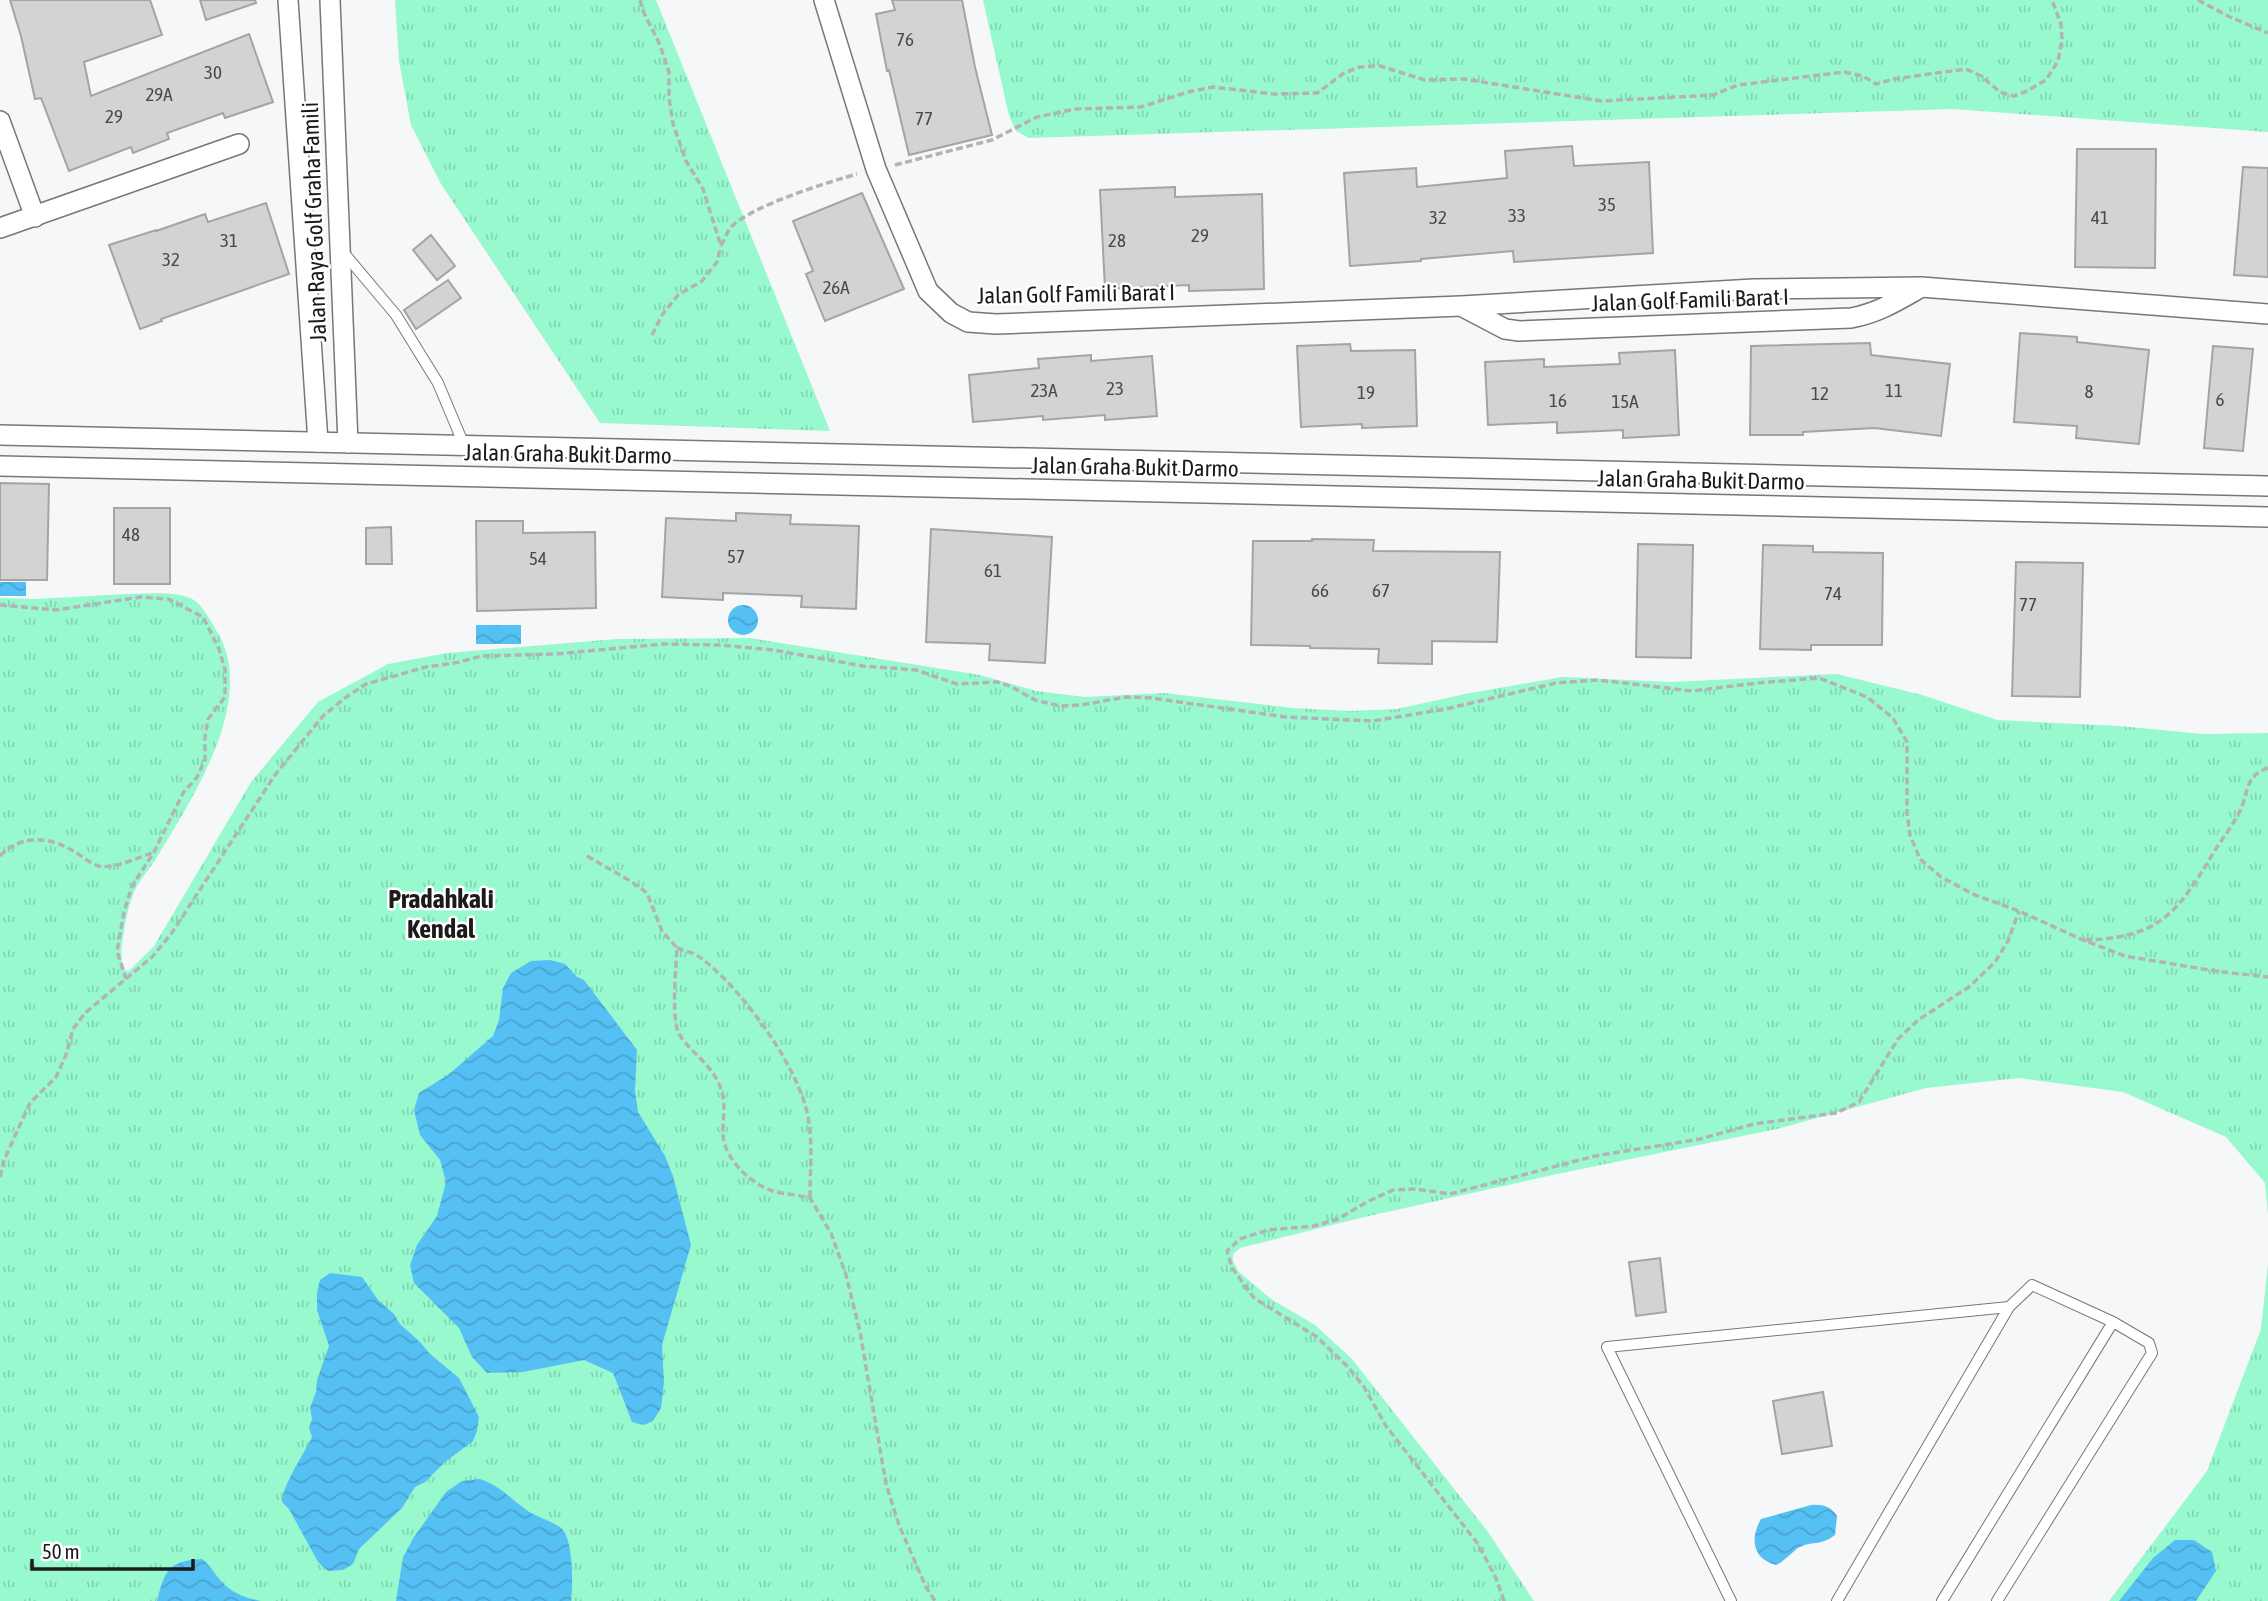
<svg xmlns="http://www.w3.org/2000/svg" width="2268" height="1601" viewBox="0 0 2268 1601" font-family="'Asap Condensed',sans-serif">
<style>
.grass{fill:url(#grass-tufts)}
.water{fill:url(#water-waves)}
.building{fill:#d3d3d5;stroke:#a4a4a5;stroke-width:2}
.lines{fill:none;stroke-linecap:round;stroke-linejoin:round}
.service-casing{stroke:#777779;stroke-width:12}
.minor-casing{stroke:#777779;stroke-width:22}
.path{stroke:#b2b3b5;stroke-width:3.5;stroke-dasharray:7 3.5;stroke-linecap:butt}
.service{stroke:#fff;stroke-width:10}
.minor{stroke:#fff;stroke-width:19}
.labels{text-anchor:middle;stroke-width:5;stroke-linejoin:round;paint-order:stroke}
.number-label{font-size:19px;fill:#49494a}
.street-label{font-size:23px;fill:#1b1b1c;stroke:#fff}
.quarter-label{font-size:26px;font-weight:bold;fill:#1b1b1c;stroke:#fff}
</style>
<defs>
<pattern id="grass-tufts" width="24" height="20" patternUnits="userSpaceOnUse" patternTransform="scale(1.75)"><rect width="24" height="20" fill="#98f9cf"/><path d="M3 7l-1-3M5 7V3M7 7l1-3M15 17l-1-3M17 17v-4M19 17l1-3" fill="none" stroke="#82d5b1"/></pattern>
<pattern id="water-waves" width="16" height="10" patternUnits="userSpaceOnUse" patternTransform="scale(1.75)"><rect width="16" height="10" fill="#55c0f3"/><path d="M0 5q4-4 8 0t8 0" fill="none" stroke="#49a4d0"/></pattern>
</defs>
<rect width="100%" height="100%" fill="#f6f7f9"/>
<g class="grass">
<polygon points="395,0 656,0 830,431 600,423 441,184 411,125 399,61"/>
<polygon points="983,0 2268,0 2268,132 1953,109 1029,138 1016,131 1009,116"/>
<path d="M 125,594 C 143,594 179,590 194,600 C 205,608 212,624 219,635 C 256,702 192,799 157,857 C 150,869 139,880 134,892 C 128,907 125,923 123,939 C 121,950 120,961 125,970 L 129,971 L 154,946 L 251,782 L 318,702 L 388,664 L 447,653 L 617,639 L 750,638 L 980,675 L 1036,691 L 1085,697 L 1164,693 L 1293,708 L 1349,711 L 1397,709 L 1465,694 L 1562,677 L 1671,682 L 1837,674 L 1922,695 L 1997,720 L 2119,726 L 2203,734 L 2268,733 L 2268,1215 L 2265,1183 L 2226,1137 L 2123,1092 L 2019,1078 L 1926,1088 L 1777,1129 L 1557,1174 L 1360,1218 L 1240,1248 L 1233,1254 L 1233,1261 L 1239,1272 L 1271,1299 L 1315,1325 L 1352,1359 L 1488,1532 L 1534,1601 L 0,1601 L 0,598 L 36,599 Z"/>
<polygon points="2268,1264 2268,1601 2109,1601 2207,1471 2261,1329"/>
</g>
<g class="water">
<rect x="0" y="582" width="26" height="14"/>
<circle cx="743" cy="620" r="15"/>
<rect x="476" y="625" width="45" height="19"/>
<polygon points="550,960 565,964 577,977 584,980 637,1050 635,1090 638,1112 665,1156 673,1176 691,1245 662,1345 664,1382 661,1408 653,1421 643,1425 632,1422 613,1373 584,1360 523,1372 487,1373 472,1357 459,1328 414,1283 410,1265 417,1245 437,1216 446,1182 440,1160 420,1135 414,1110 419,1093 448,1075 493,1036 499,1020 503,988 511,973 531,961"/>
<path d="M 330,1273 L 362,1277 L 378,1300 L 394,1314 L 400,1324 L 421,1343 L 430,1354 L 459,1378 L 479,1417 L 477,1431 L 473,1441 L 445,1462 L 425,1482 L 415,1487 L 402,1508 L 359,1549 L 353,1564 L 343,1570 L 328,1571 L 318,1562 L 289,1509 L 282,1502 C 281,1488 305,1452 312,1437 L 309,1428 L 312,1419 L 310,1408 L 316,1392 L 317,1380 L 329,1346 L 317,1310 L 317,1293 L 320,1280 Z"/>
<path d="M 480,1479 C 499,1485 510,1498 525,1509 C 536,1517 549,1520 560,1527 C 574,1538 573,1584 571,1601 L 396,1601 L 403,1557 L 414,1537 L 446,1492 L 462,1481 Z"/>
<path d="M 1811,1505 C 1822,1504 1831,1506 1837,1516 L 1835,1535 C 1819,1547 1812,1540 1798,1548 C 1790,1554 1785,1561 1776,1565 C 1752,1559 1750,1538 1761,1519 Z"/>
<polygon points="2175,1540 2194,1540 2212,1552 2216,1571 2196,1601 2119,1601 2153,1558"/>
<path d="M 202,1559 C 210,1565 214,1573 221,1581 C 232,1593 245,1598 261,1601 L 157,1601 C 165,1570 168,1561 202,1559 Z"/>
</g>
<g class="building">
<polygon points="10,0 150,0 162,35 84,62 91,96 249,34 273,102 225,118 223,113 167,133 169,139 133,153 131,147 69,171 41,98 35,99 21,36"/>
<polygon points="200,0 255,0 256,3 206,20"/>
<polygon points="892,0 962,0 975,67 992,135 909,155 889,70 887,71 876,14 895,10"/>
<polygon points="1572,146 1574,166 1649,162 1653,253 1514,262 1513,251 1421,259 1421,261 1350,266 1344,173 1416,168 1417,187 1507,178 1505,151"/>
<polygon points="2077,149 2156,149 2155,268 2075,267"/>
<polygon points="2243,167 2268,168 2268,277 2234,275"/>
<polygon points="1175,187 1175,197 1262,194 1264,289 1189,291 1189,285 1105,289 1100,190"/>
<polygon points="862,193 904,289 825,321 806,274 813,271 793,221"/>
<polygon points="266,203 289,274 161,319 162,321 140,329 109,245 156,230 156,231 205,214 208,222"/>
<polygon points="431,235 455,266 437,280 413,250"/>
<polygon points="448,280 461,298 416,329 404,310"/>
<polygon points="2020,333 2077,337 2077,342 2149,350 2139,444 2076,438 2077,426 2014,422"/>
<polygon points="1870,343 1871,355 1950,364 1941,436 1874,428 1803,432 1803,435 1750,435 1751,346"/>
<polygon points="1350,344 1351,351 1415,350 1417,426 1362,428 1362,424 1301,427 1297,346"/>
<polygon points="2213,346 2253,349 2243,451 2204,448"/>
<polygon points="1675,350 1679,435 1623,438 1623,430 1557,433 1557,422 1488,425 1485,362 1544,359 1544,367 1620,364 1619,353"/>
<polygon points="1091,355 1091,361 1152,356 1157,416 1105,420 1105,415 1043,420 1043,416 973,422 969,375 1039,368 1038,359"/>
<polygon points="0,483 49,484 47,580 0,580"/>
<rect x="114" y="508" width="56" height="76"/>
<polygon points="736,513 791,515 790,524 859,526 856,609 801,607 802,596 723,593 723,600 662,597 666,518 736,521"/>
<polygon points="476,521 523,521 523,533 595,532 596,608 477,611"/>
<polygon points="391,527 392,564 366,564 366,528"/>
<polygon points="931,529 1052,537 1045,663 989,660 990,644 926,642"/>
<polygon points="1312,539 1374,540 1373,551 1500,552 1497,642 1432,641 1432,664 1378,663 1379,649 1310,648 1310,646 1251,645 1253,541 1312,541"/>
<polygon points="1638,544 1693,545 1691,658 1636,657"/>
<polygon points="1763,545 1813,546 1813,552 1883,553 1882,645 1811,645 1811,650 1760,649"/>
<polygon points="2016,562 2083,563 2080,697 2012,696"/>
<polygon points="1660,1258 1666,1312 1636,1316 1629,1262"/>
<polygon points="1823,1392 1832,1446 1782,1454 1773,1401"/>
</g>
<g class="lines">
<defs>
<g id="service">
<polyline points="343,252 396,315 438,383 464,445"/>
<polyline points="1731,1601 1607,1347 2009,1307 1837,1601"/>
<polyline points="1942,1601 2113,1322"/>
<polyline points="1997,1601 2152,1353 2149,1343 2113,1322 2032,1285 2009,1307"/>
</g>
<g id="minor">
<polyline points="288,0 318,442"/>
<polyline points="330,0 348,443"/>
<polyline points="824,0 876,169 928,291 951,313 968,322 996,324 1461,306 1754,289 1841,288 1921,287 2268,314"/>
<polyline points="0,121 35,217"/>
<polyline points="0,228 239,144"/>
<path d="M 1463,307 L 1505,329 L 1519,331 L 1851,318 C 1878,313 1897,301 1920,288"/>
<polyline points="0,435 2268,486"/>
<polyline points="0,466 2268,517"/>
</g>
</defs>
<use href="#service" class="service-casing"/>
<use href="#minor" class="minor-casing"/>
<g class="path">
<path d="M 640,0 L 644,13 L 660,45 L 669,72 L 669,98 L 673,124 L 686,161 L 703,189 L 721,246 C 724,240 727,232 731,227 C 753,205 826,183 857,174"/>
<polyline points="2198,0 2230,17 2268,33"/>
<polyline points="895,165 992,140 1037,117 1075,109 1141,107 1188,92 1213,87 1274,94 1317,93 1344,73 1360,67 1380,66 1425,80 1464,79 1601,101 1713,95 1738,85 1844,72 1863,76 1876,84 1894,79 1966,69 1981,76 2000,92 2014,96 2027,91 2046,80 2058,61 2062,39 2061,24 2052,0"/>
<polyline points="652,335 662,315 678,295 702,281 717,262 721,246"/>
<polyline points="0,605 56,610 141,597 168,599 203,617 219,649 225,670 225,697 208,719 205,737 205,760 197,777 183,793 154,852 132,886 124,912 117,951 126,979"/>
<path d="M 0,856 C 21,834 50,836 75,852 C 82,856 91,864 99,866 C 115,869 137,858 152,853"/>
<path d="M 587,856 L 632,882 L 647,893 L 662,931 L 677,948 C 676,965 671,1020 679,1034 C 690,1052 710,1063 719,1084 C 729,1105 720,1125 724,1142 C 730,1164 752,1184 773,1191 C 784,1194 798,1195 810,1198 L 831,1233 L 846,1275 L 860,1332 L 886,1484 L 899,1525 L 926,1587 L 935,1601"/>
<path d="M 2085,940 C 2160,938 2177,913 2214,852 C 2223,837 2236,822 2242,806 C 2249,788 2246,776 2268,768"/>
<path d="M 677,948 C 685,951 695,953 701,958 C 742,989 799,1067 808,1117 C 813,1143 810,1171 810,1198"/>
<polyline points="0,1177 4,1160 30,1103 56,1077 66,1055 73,1029 85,1013 152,957 171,934 275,775 323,716 345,698 366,684 426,667 455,663 482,656 556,654 663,644 719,645 773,650 863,666 916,670 957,684 997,682 1010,686 1035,700 1060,706 1081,705 1126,697 1152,698 1285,717 1373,721 1446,709 1556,683 1598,680 1692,691 1758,683 1819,678 1867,697 1893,718 1907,742 1907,813 1910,835 1920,859 1941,877 1975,895 2019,911 2083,940 2125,956 2215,971 2268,977"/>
<polyline points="1504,1601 1496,1578 1478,1544 1386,1426 1364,1387 1348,1367 1317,1337 1254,1298 1232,1268 1227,1251 1240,1239 1268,1230 1314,1226 1338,1219 1369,1201 1393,1190 1416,1189 1450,1194 1595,1156 1700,1139 1754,1124 1836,1113 1859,1102 1898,1039 1918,1020 1969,987 1995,962 2008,941 2019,911"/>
</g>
<use href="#service" class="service"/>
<use href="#minor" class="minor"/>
</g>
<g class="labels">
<g class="number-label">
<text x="905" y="46">76</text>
<text x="213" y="79">30</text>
<text x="159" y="101">29A</text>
<text x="114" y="123">29</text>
<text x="924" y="125">77</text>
<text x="1607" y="211">35</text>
<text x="1517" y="222">33</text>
<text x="1438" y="224">32</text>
<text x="2100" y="224">41</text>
<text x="1200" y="242">29</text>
<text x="229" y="247">31</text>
<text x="1117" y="247">28</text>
<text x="171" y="266">32</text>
<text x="836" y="294">26A</text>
<text x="1115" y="395">23</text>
<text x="1044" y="397">23A</text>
<text x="1894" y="397">11</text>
<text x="2089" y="398">8</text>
<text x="1366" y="399">19</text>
<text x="1820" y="400">12</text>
<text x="2220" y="406">6</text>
<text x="1558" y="407">16</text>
<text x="1625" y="408">15A</text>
<text x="131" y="541">48</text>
<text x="736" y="563">57</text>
<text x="538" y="565">54</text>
<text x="993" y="577">61</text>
<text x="1320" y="597">66</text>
<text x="1381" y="597">67</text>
<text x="1833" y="600">74</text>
<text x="2028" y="611">77</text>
</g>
<g class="street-label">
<text transform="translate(314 222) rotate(-92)" y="8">Jalan Raya Golf Graha Famili</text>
<text transform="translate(1076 294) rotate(-1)" y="8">Jalan Golf Famili Barat I</text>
<text transform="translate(1690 300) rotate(-2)" y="8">Jalan Golf Famili Barat I</text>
<text transform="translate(568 454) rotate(1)" y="8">Jalan Graha Bukit Darmo</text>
<text transform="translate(1135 467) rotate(1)" y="8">Jalan Graha Bukit Darmo</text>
<text transform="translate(1701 480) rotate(1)" y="8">Jalan Graha Bukit Darmo</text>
</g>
<g class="quarter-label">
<text x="441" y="908">Pradahkali<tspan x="441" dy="30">Kendal</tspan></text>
</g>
</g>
<path d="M32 1559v10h161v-10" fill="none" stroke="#1b1b1c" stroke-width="3.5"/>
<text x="42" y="1559" font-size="21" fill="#1b1b1c" stroke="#ffffff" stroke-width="5" paint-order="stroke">50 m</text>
</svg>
